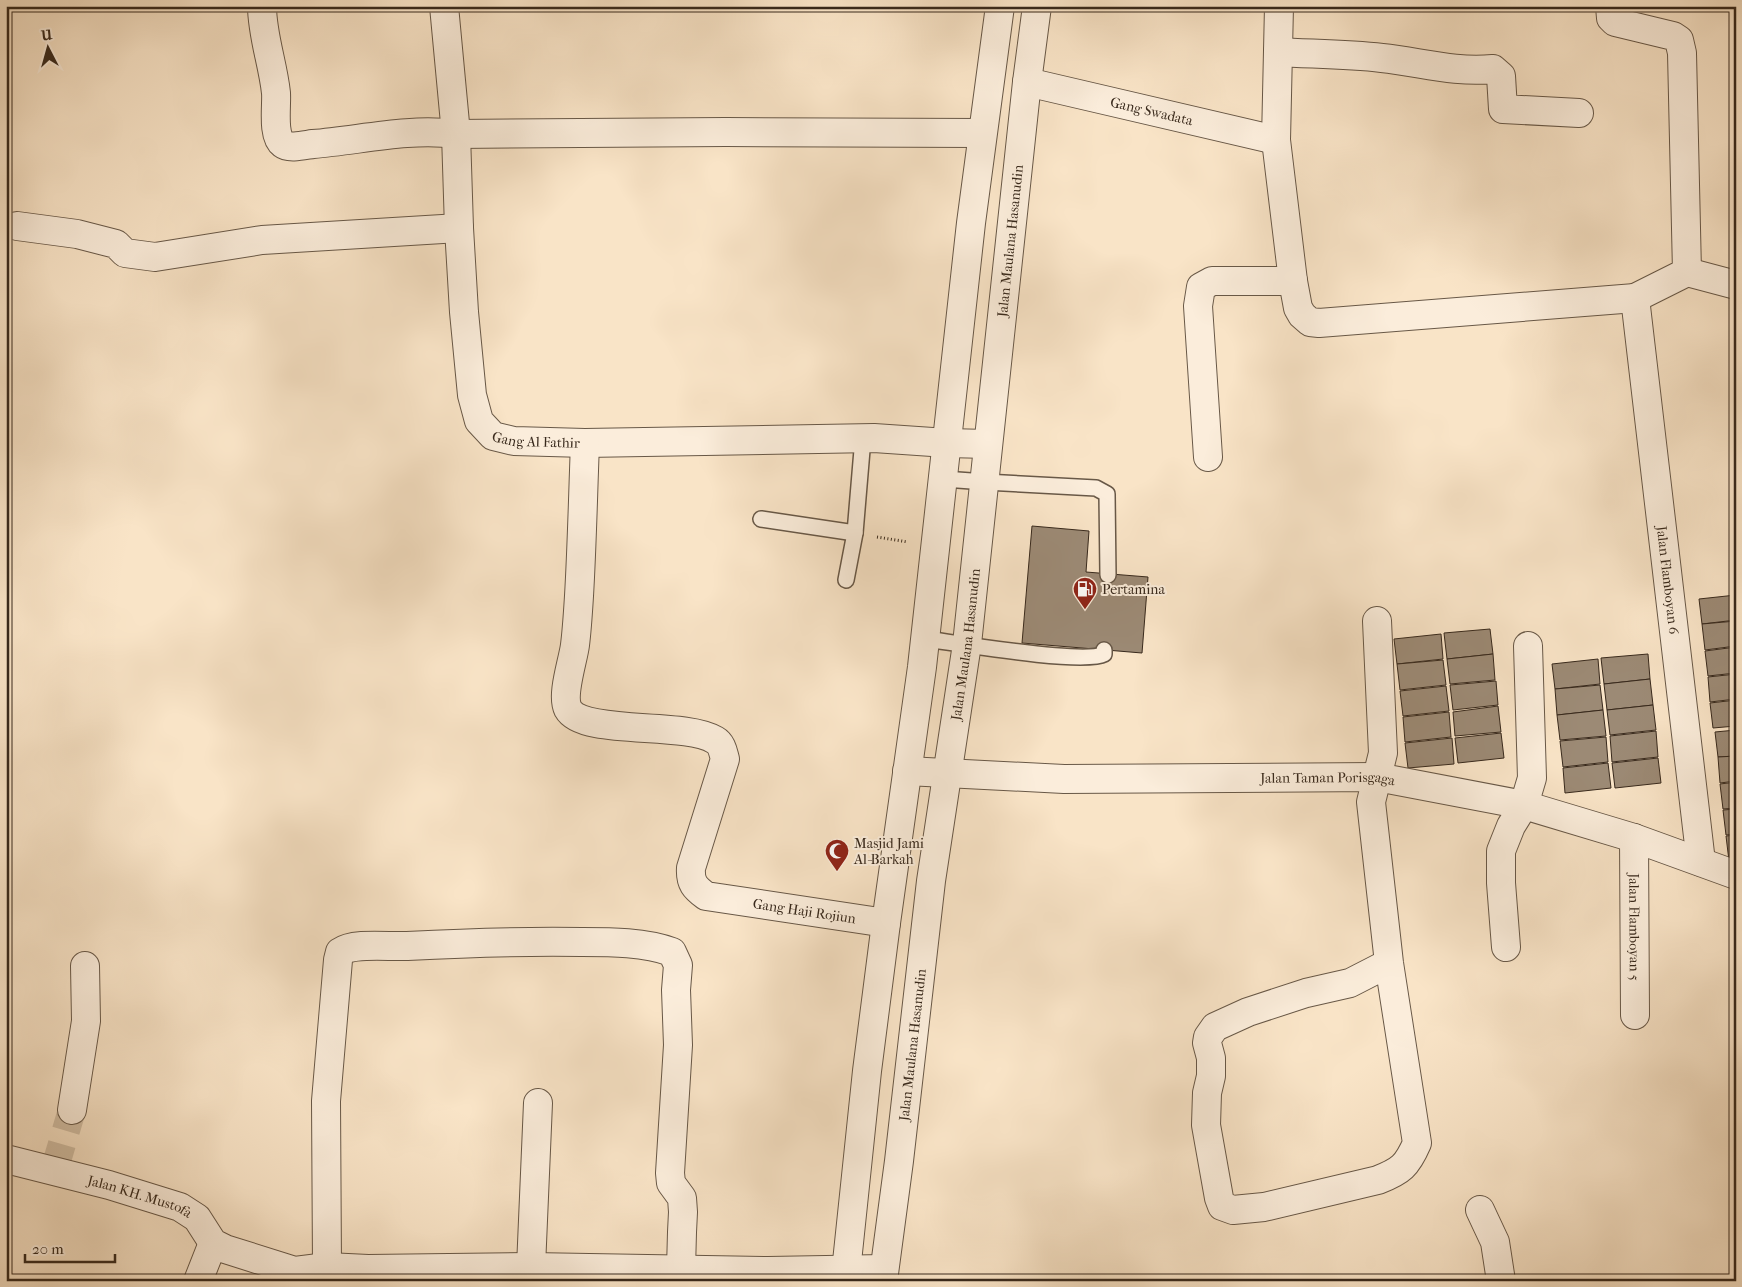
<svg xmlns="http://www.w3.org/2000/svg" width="1742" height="1287" viewBox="0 0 1742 1287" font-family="'IM FELL French Canon',serif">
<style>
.building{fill:#9c8a75;stroke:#38291c}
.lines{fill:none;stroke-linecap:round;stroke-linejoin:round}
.minor-tunnel{stroke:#d2bfa5;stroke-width:28;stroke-dasharray:28 14;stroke-linecap:butt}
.service-casing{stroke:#685847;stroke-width:18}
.minor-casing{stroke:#685847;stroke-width:30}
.tertiary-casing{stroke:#685847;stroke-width:30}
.path{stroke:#38291c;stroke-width:3;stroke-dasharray:1 2.5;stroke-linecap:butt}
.service{stroke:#fbeddb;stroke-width:15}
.minor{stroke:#fbeddb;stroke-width:28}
.tertiary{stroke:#fbeddb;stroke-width:28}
.labels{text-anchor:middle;stroke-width:4;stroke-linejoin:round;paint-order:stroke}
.street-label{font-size:14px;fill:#38291c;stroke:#fbeddb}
.poi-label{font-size:14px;fill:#38291c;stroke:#fbeddb;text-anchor:start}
</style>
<rect width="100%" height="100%" fill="#f9e4c7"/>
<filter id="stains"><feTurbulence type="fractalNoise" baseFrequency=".004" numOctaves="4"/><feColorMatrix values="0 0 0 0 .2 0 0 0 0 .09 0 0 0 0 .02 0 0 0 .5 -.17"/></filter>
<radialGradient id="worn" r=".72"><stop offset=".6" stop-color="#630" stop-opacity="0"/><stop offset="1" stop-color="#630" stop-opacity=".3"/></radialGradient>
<g class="building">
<polygon points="1032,526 1089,531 1086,572 1148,577 1142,653 1022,643"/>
<polygon points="1736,595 1736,620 1702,624 1699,599"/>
<polygon points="1736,621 1736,646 1705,650 1702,624"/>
<polygon points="1490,629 1493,654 1447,659 1444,633"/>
<polygon points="1441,634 1443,659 1397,664 1394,639"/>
<polygon points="1736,647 1736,673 1708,676 1705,651"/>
<polygon points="1493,654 1495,680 1450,684 1447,659"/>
<polygon points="1648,654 1650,679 1604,684 1601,658"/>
<polygon points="1598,659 1600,684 1555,689 1552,664"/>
<polygon points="1443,660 1446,685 1400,690 1397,664"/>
<polygon points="1736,674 1736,699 1710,702 1708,677"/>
<polygon points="1650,679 1653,705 1607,710 1604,684"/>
<polygon points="1496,681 1498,705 1453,710 1450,685"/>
<polygon points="1600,685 1603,710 1557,715 1555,689"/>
<polygon points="1446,686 1449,711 1403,716 1400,691"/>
<polygon points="1736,700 1736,726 1713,728 1710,703"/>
<polygon points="1653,705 1656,730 1610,735 1607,710"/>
<polygon points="1498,706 1501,732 1455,736 1453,712"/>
<polygon points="1603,710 1606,736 1560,740 1557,715"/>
<polygon points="1449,712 1451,737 1405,742 1403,717"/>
<polygon points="1736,730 1736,756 1718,757 1715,732"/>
<polygon points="1656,731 1658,757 1612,762 1610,736"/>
<polygon points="1501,733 1504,758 1458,763 1455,738"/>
<polygon points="1606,737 1608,762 1563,767 1560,741"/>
<polygon points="1452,738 1454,764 1408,768 1405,743"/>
<polygon points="1736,756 1736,781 1720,783 1718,757"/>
<polygon points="1658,758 1661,783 1615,788 1612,763"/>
<polygon points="1608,763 1611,788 1565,793 1563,768"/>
<polygon points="1736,782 1736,808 1723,809 1720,784"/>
<polygon points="1736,809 1736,834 1726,835 1723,810"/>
<polygon points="1736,835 1736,861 1729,861 1726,836"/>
</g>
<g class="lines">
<polyline class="minor-tunnel" points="54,1171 72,1110"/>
<defs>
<g id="service">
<polyline points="944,479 985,482 1096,488 1107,494 1108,575"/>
<polyline points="761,519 855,533"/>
<polyline points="846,580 855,533 863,438"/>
<path d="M 926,639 C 956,643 1084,665 1104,654 L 1104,650"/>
</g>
<g id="minor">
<path d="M 262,6 C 262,35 273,64 276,93 C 277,105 272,136 283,144 C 289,149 305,145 313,144 C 361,140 408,128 456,134 L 726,132 L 982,133"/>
<path id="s1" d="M 444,6 L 456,134 L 459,228 L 464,312 L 472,395 L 479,421 L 493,436 L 514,441 L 585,443 L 874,438 L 947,443 L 988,444"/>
<polyline points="1279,6 1276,140 1293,281 1298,308 1302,315 1310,322 1319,323 1635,298 1687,272 1682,53 1679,40 1673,36 1615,22 1611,18 1610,6"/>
<path d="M 1278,52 C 1312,54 1347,54 1382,58 C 1420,62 1455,73 1493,69 L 1501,76 L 1503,109 L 1579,113"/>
<path id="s2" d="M 1027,82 L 1276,140"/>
<polyline points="17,226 77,234 116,244 125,253 155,257 262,240 459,228"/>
<polyline points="1687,272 1736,285"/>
<path id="s3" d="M 1635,298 L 1701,862"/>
<path id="s4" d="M 585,443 C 583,494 582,545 579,596 C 578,612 577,629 575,645 C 573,661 561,695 568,709 C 583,736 684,721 715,740 C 722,744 723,752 725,759 L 691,868 C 690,883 695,888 706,896 L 886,923"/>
<polyline points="1208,457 1198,306 1201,287 1212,281 1293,281"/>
<path d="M 1377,621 L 1383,753 L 1371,802 L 1389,963 L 1417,1143 C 1407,1166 1401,1171 1378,1180 L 1264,1207 L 1233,1210 L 1222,1206 L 1219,1198 L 1206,1125 L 1207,1093 L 1211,1076 L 1211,1058 L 1207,1043 L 1208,1037 L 1215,1027 L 1248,1012 L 1306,993 L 1350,983 L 1389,963"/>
<path id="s5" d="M 907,771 L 1064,779 L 1377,777 L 1524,805 L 1634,838 L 1736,875"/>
<path id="s6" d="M 1634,838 L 1635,1015"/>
<polyline points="1506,947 1501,883 1501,851 1511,826 1524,805 1532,778 1528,646"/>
<polyline points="72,1110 86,1021 85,966"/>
<path id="s7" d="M 6,1159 L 109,1185 L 180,1207 L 197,1218 L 213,1243 L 225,1249 L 295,1271 L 327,1267 L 368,1269 L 531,1267 L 768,1271 L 884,1269"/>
<polyline points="1480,1210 1495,1242 1501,1281"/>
<path d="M 327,1267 L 326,1101 L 338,960 L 340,952 C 354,942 389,947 407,946 C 465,943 523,941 582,942 C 611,942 645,942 672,952 L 678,965 L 676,990 L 678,1045 L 670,1173 L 671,1183 L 682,1198 L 683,1212 L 682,1232 L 681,1269"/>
<polyline points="531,1267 538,1103"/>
<polyline points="198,1281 213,1243"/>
</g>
<g id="tertiary">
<polyline points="845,1281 867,1071 886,923 922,667 971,223 1000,6"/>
<path id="s8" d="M 883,1281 L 899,1161 L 931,881 L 967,644 L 1027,82 L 1037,6"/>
</g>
</defs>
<use href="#service" class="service-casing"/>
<use href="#minor" class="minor-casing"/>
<use href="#tertiary" class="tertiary-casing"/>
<polyline class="path" points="877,537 908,542"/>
<use href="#service" class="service"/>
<use href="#minor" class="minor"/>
<use href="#tertiary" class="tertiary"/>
</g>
<defs>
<symbol id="fuel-pin" viewBox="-11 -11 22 30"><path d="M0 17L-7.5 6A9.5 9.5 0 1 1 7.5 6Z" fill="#8f2418" stroke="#fbeddb"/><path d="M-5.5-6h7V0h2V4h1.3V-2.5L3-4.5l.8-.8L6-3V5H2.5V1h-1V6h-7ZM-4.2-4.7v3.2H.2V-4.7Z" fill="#fff"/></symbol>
<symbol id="mosque-pin" viewBox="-11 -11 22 30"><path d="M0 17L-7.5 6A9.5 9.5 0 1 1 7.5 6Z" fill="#8f2418" stroke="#fbeddb"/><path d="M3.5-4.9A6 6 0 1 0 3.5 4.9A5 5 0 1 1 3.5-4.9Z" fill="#fff"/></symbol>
</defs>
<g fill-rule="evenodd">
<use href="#fuel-pin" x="1071" y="575" width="28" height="38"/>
<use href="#mosque-pin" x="823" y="837" width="28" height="38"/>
</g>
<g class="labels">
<g class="street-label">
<text dy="5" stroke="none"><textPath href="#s2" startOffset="128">Gang Swadata</textPath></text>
<text dy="5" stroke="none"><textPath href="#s8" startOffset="1048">Jalan Maulana Hasanudin</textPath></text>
<text dy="5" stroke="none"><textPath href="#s1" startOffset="481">Gang Al Fathir</textPath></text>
<text dy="5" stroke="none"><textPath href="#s3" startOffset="284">Jalan Flamboyan 6</textPath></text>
<text dy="5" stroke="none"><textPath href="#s8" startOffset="642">Jalan Maulana Hasanudin</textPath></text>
<text dy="5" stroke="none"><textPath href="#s5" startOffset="421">Jalan Taman Porisgaga</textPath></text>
<text dy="5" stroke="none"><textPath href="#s4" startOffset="690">Gang Haji Rojiun</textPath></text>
<text dy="5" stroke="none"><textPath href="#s6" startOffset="89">Jalan Flamboyan 5</textPath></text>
<text dy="5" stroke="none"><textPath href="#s8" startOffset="238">Jalan Maulana Hasanudin</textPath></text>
<text dy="5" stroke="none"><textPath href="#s7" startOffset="139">Jalan KH. Mustofa</textPath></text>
</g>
<g class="poi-label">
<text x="1102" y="594">Pertamina</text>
<text x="854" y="848">Masjid Jami<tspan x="854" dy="16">Al-Barkah</tspan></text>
</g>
</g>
<rect width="1742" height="1287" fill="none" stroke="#f9e4c7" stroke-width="25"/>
<rect x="8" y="8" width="1727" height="1272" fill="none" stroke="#38291c" stroke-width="2.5"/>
<rect x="12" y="12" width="1717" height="1262" fill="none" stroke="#38291c"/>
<g transform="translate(48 48) rotate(354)" stroke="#fbeddb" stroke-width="4" paint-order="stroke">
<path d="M0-4L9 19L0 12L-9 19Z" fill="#38291c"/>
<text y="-8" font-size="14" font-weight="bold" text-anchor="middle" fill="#38291c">U</text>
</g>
<path d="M25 1254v8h90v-8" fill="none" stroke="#38291c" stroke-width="2.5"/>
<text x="32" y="1254" font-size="15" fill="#38291c" stroke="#fbeddb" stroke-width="4" paint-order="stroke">20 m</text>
<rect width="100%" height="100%" filter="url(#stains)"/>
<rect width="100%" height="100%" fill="url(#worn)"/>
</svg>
